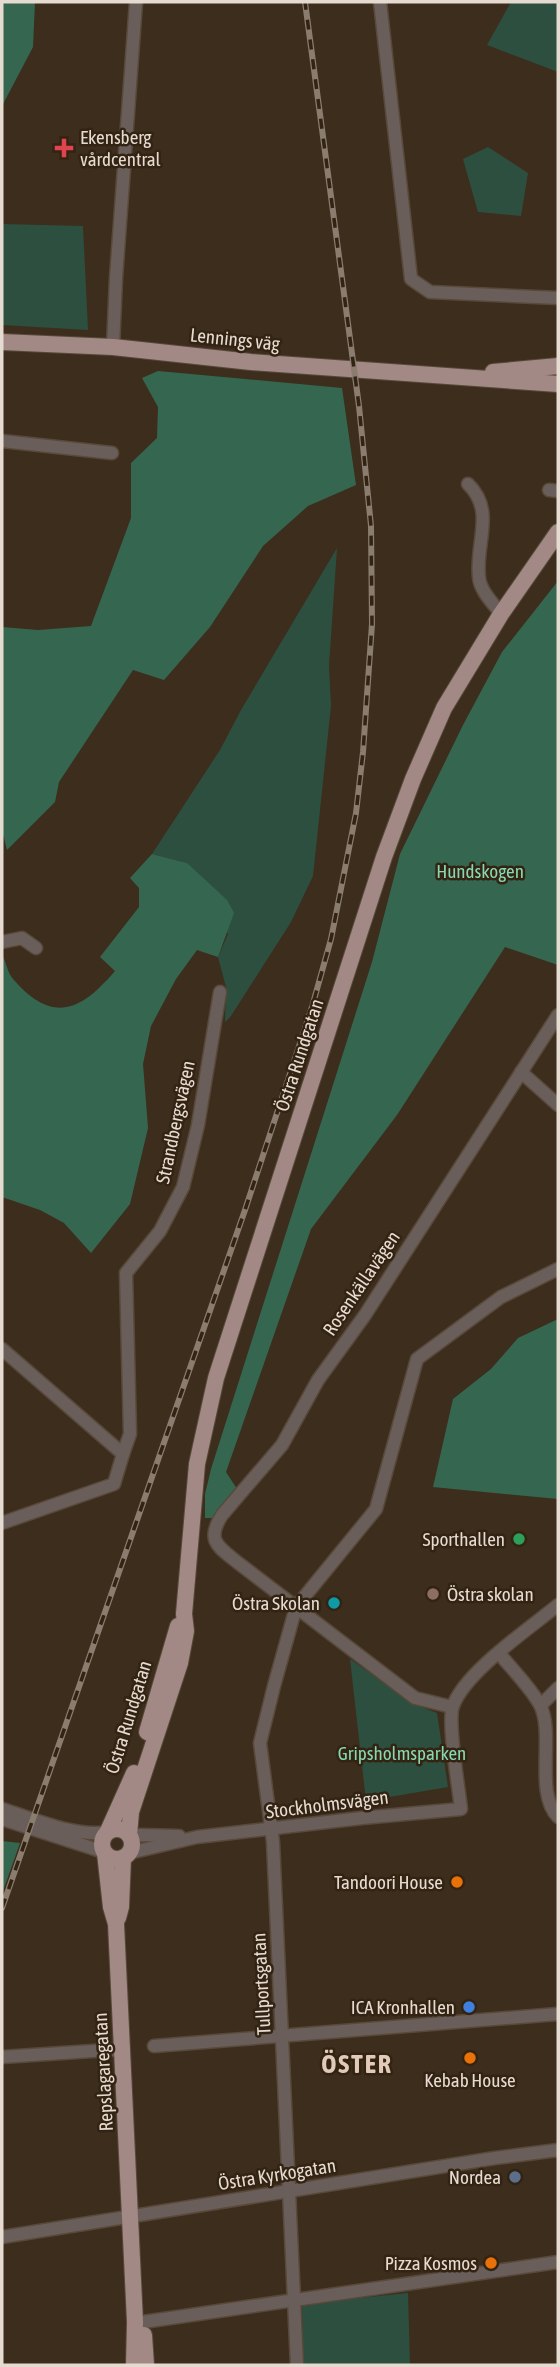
<svg xmlns="http://www.w3.org/2000/svg" width="560" height="2367" viewBox="0 0 560 2367" font-family="'Asap Condensed',sans-serif">
<style>
.green{fill:#2d4f3f}
.forest{fill:#356750}
.lines{fill:none;stroke-linecap:round;stroke-linejoin:round}
.minor-casing{stroke:#58493a;stroke-width:15}
.major-casing{stroke:#58493a;stroke-width:18}
.minor{stroke:#6a5e5b;stroke-width:12}
.major{stroke:#a28985;stroke-width:16}
.rail-casing{stroke:#8a7d6f;stroke-width:6}
.rail{stroke:#332313;stroke-width:3.5;stroke-dasharray:10;stroke-linecap:butt}
.health-dot{fill:#e0444e;stroke:#332313;stroke-width:2.5}
.leisure-dot{fill:#2e9e5b;stroke:#332313;stroke-width:2.5}
.education-dot{fill:#8d6e63;stroke:#332313;stroke-width:2.5}
.culture-dot{fill:#0f9aa8;stroke:#332313;stroke-width:2.5}
.food-dot{fill:#e8710a;stroke:#332313;stroke-width:2.5}
.shop-dot{fill:#3f7fe0;stroke:#332313;stroke-width:2.5}
.service-dot{fill:#5c6f8a;stroke:#332313;stroke-width:2.5}
.labels{text-anchor:middle;stroke-width:5;stroke-linejoin:round;paint-order:stroke}
.poi-label{font-size:19px;fill:#e6dbd1;stroke:#332313;text-anchor:end}
.street-label{font-size:19px;fill:#e6dbd1;stroke:#332313}
.park-label{font-size:19px;fill:#87d8b1;stroke:#332313}
.district-label{font-size:26px;font-weight:bold;letter-spacing:2px;fill:#e1cbb8;stroke:#332313}
</style>
<rect width="100%" height="100%" fill="#3d2d1d"/>
<g class="green">
<polygon points="511,2 558,2 558,72 487,45"/>
<polygon points="488,147 528,173 521,216 478,212 463,159"/>
<polygon points="2,224 83,226 88,330 2,325"/>
<polygon points="337,548 329,666 331,706 313,876 291,922 231,1016 225,1022 226,987 218,957 228,934 187,863 152,854 220,750 241,710"/>
<polygon points="350,1659 414,1704 437,1713 448,1787 366,1801"/>
<polygon points="408,2293 410,2365 303,2365 302,2304"/>
</g>
<g class="forest">
<polygon points="2,2 35,2 33,47 2,106"/>
<polygon points="158,371 342,388 356,485 308,506 263,546 210,627 164,680 133,670 59,782 55,802 7,850 2,830 2,627 38,630 91,626 131,518 131,463 157,438 158,407 142,378"/>
<polygon points="558,581 558,965 505,947 397,1115 311,1229 226,1472 239,1492 223,1518 205,1518 205,1494 211,1469 372,962 400,854 463,725 502,652"/>
<path d="M 152,854 L 187,863 L 227,900 L 234,913 L 218,957 L 197,950 L 176,979 L 151,1026 L 143,1064 L 148,1128 L 130,1204 L 91,1253 L 64,1223 L 40,1210 L 2,1197 L 2,955 C 6,961 7,972 13,979 C 52,1024 80,1012 115,971 L 100,957 L 139,907 L 139,888 L 130,878 Z"/>
<polygon points="558,1319 558,1499 433,1487 453,1399 491,1369 518,1338"/>
<polygon points="2,1841 20,1843 2,1894"/>
</g>
<g class="lines">
<defs>
<g id="minor">
<polyline points="380,2 411,279 430,292 558,298"/>
<polyline points="113,347 116,278 136,2"/>
<polyline points="2,441 112,453"/>
<path d="M 468,484 C 496,511 475,543 479,577 C 480,591 493,603 501,614"/>
<polyline points="549,490 558,491"/>
<polyline points="2,942 22,938 36,948"/>
<polyline points="521,1072 558,1105"/>
<polyline points="2,1349 123,1454 114,1484 2,1523"/>
<polyline points="123,1454 130,1434 126,1273 160,1231 183,1187 198,1125 220,992"/>
<path d="M 499,1653 C 510,1667 532,1689 540,1705 C 555,1733 534,1793 558,1817"/>
<polyline points="541,1705 558,1688"/>
<path d="M 452,1707 L 415,1698 L 237,1562 C 217,1546 206,1540 222,1515 L 282,1445 L 318,1380 L 365,1315 L 558,1015"/>
<path d="M 2,1809 C 32,1818 76,1838 106,1832"/>
<polyline points="2,1819 104,1852"/>
<polyline points="130,1837 140,1835 179,1836"/>
<path d="M 129,1853 L 197,1837 L 362,1818 L 461,1809 C 459,1789 447,1722 453,1706 C 465,1672 530,1628 558,1605"/>
<polyline points="154,2046 558,2014"/>
<polyline points="2,2057 123,2049"/>
<polyline points="2,2237 495,2158 558,2150"/>
<polyline points="143,2322 558,2262"/>
<polyline points="297,2365 273,1842 260,1743 274,1686 296,1607 376,1509 417,1359 501,1297 558,1269"/>
</g>
<g id="major">
<polyline points="2,342 113,347 251,362 558,384"/>
<polyline points="493,372 558,366"/>
<polyline points="147,1732 178,1626"/>
<circle cx="117" cy="1844" r="15"/>
<polyline points="108,1831 134,1773"/>
<polyline points="129,1835 131,1812 180,1663 186,1631 184,1614 197,1464 216,1378 384,857 413,779 444,708 501,614 558,532"/>
<polyline points="105,1853 111,1907 116,1924 135,2322 134,2365"/>
<polyline points="118,1918 121,1907 123,1858"/>
<polyline points="144,2335 146,2365"/>
</g>
</defs>
<use href="#minor" class="minor-casing"/>
<use href="#major" class="major-casing"/>
<use href="#minor" class="minor"/>
<use href="#major" class="major"/>
<defs>
<polyline id="rail" points="2,1908 245,1210 312,1007 331,939 356,813 363,752 372,624 371,526 359,406 305,2"/>
</defs>
<use href="#rail" class="rail-casing"/>
<use href="#rail" class="rail"/>
</g>
<path class="health-dot" d="M60.5 137.5h7v7h7v7h-7v7h-7v-7h-7v-7h7z"/>
<circle class="leisure-dot" cx="519" cy="1539" r="7"/>
<circle class="education-dot" cx="433" cy="1594" r="7"/>
<circle class="culture-dot" cx="334" cy="1603" r="7"/>
<g class="food-dot">
<circle cx="457" cy="1882" r="7"/>
<circle cx="470" cy="2058" r="7"/>
<circle cx="491" cy="2263" r="7"/>
</g>
<circle class="shop-dot" cx="469" cy="2007" r="7"/>
<circle class="service-dot" cx="515" cy="2177" r="7"/>
<g class="labels">
<g class="poi-label">
<text x="80" y="144" text-anchor="start">Ekensberg<tspan x="80" dy="22">vårdcentral</tspan></text>
<text x="505" y="1546">Sporthallen</text>
<text x="447" y="1601" text-anchor="start">Östra skolan</text>
<text x="320" y="1610">Östra Skolan</text>
<text x="443" y="1889">Tandoori House</text>
<text x="455" y="2014">ICA Kronhallen</text>
<text x="470" y="2087" text-anchor="middle">Kebab House</text>
<text x="501" y="2184">Nordea</text>
<text x="477" y="2270">Pizza Kosmos</text>
</g>
<g class="street-label">
<text transform="translate(235 339) rotate(6)" y="7">Lennings väg</text>
<text transform="translate(299 1055) rotate(-72)" y="7">Östra Rundgatan</text>
<text transform="translate(175 1122) rotate(-78)" y="7">Strandbergsvägen</text>
<text transform="translate(361 1283) rotate(-56)" y="7">Rosenkällavägen</text>
<text transform="translate(128 1717) rotate(-73)" y="7">Östra Rundgatan</text>
<text transform="translate(327 1804) rotate(-7)" y="7">Stockholmsvägen</text>
<text transform="translate(261 1984) rotate(-93)" y="7">Tullportsgatan</text>
<text transform="translate(103 2072) rotate(-93)" y="7">Repslagaregatan</text>
<text transform="translate(277 2174) rotate(-9)" y="7">Östra Kyrkogatan</text>
</g>
<g class="park-label">
<text x="480" y="878">Hundskogen</text>
<text x="402" y="1760">Gripsholmsparken</text>
</g>
<g class="district-label">
<text x="357" y="2073">ÖSTER</text>
</g>
</g>
<rect width="560" height="2367" fill="none" stroke="#e6dbd1" stroke-width="7"/>
</svg>
